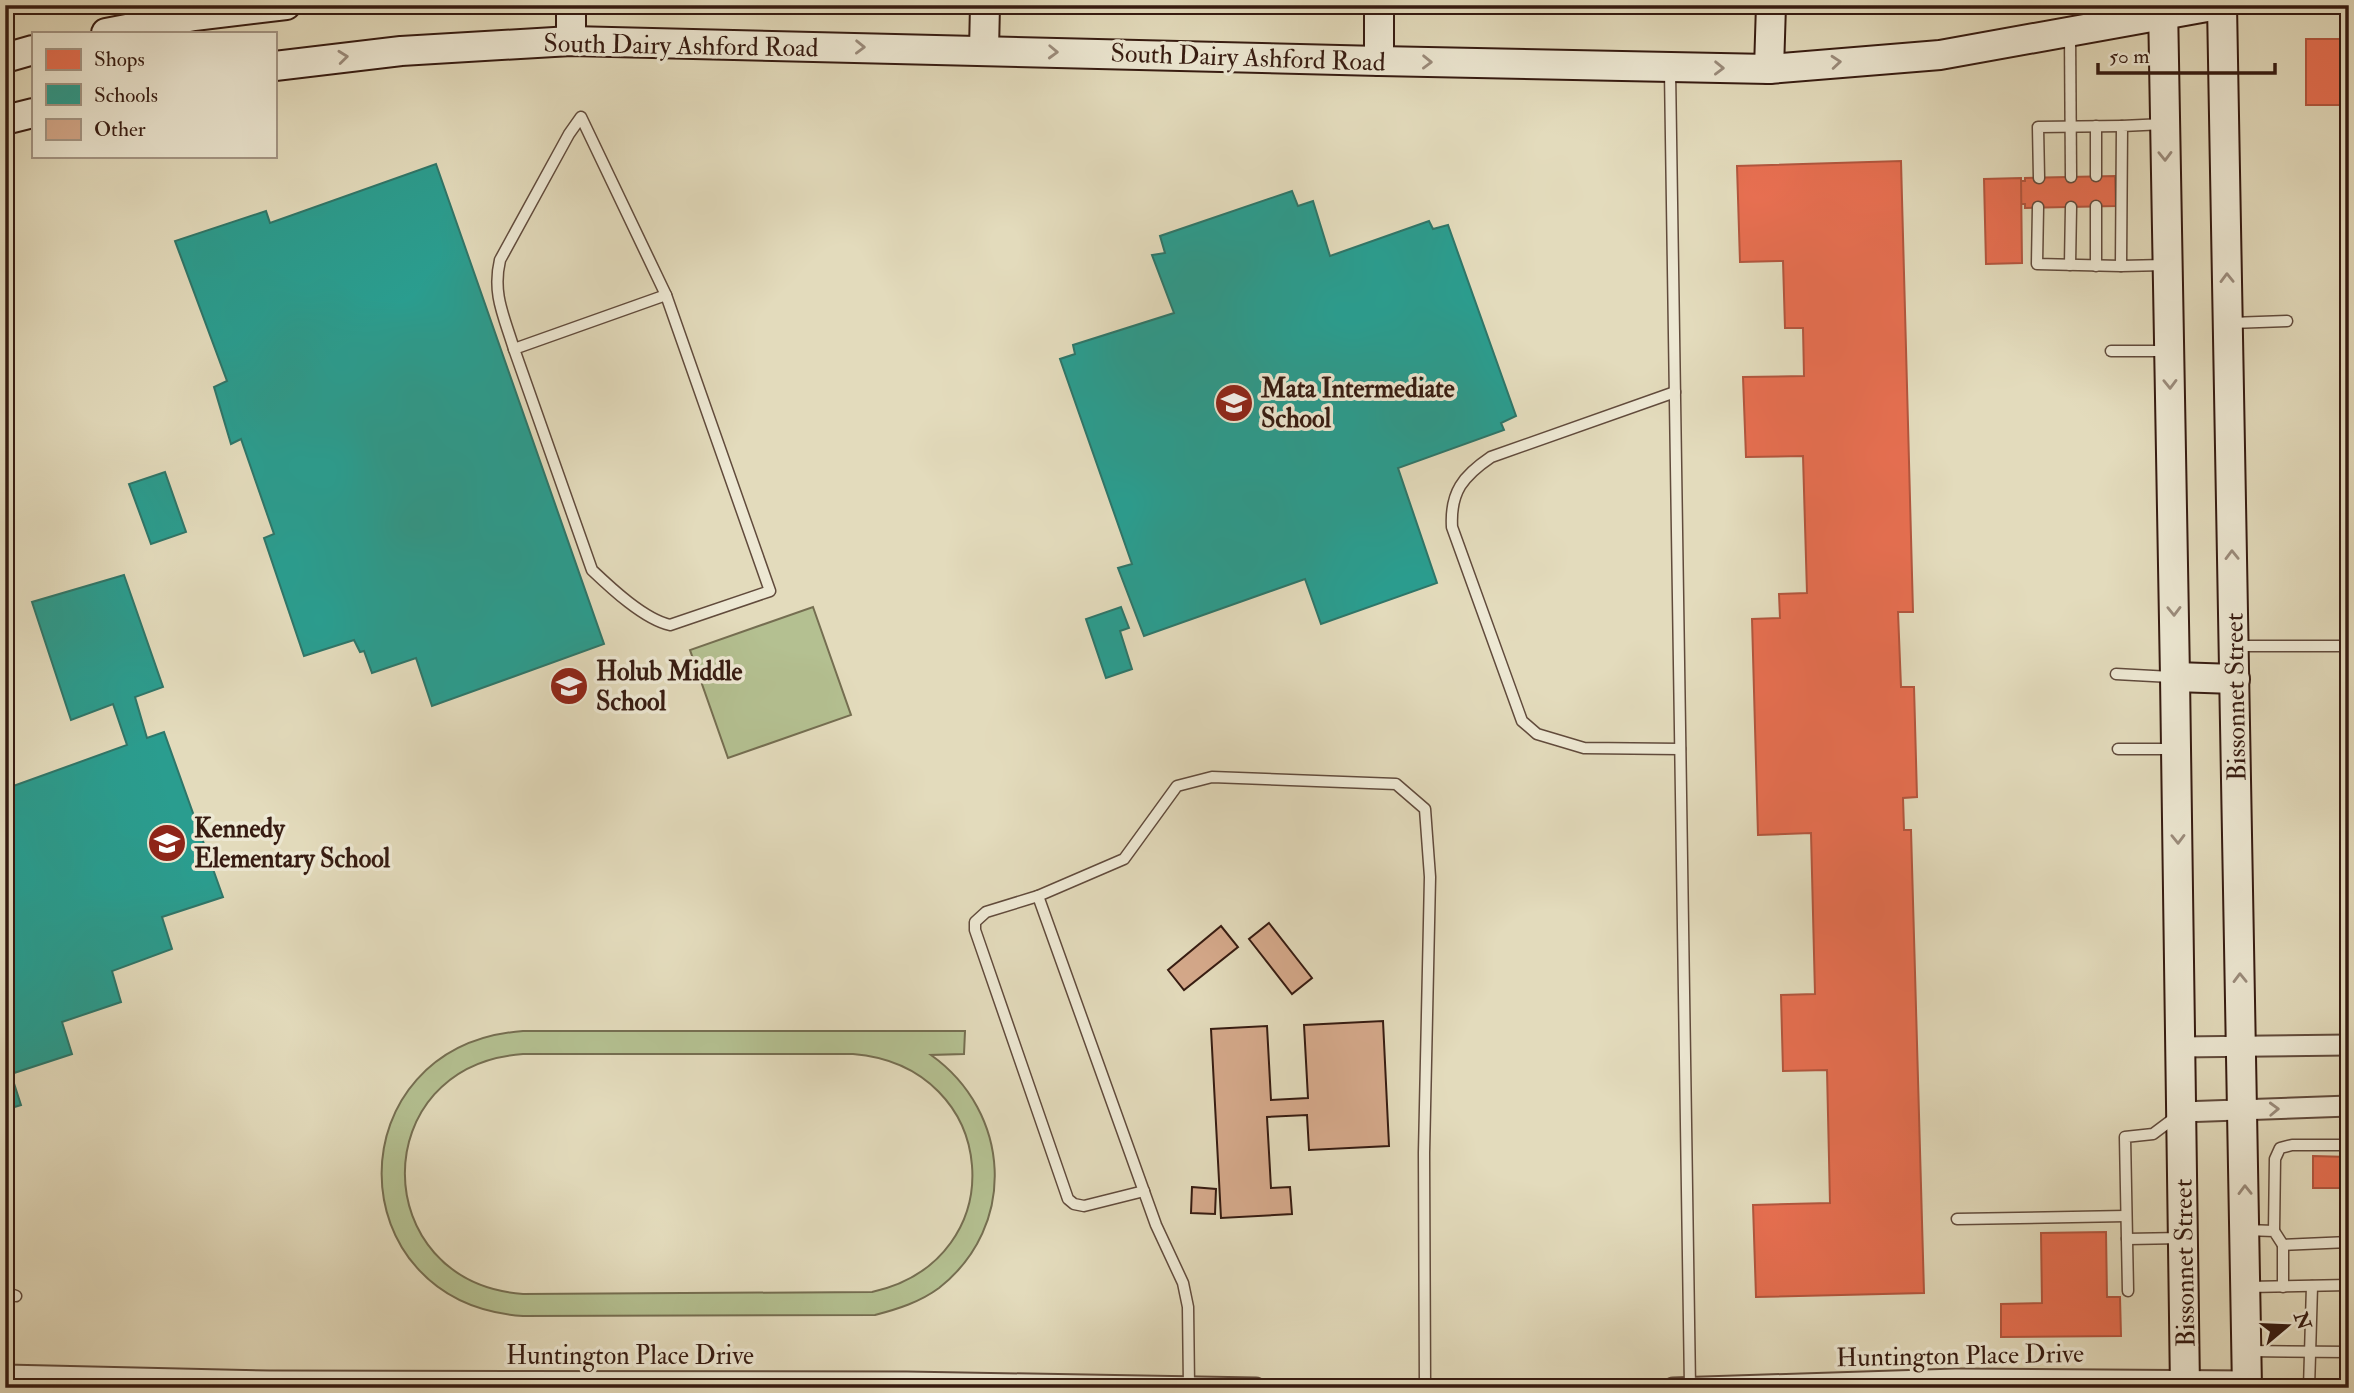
<svg xmlns="http://www.w3.org/2000/svg" width="2354" height="1393" viewBox="0 0 2354 1393" font-family="'IM FELL Double Pica',serif">
<style>
.green{fill:#b4c091;stroke:#756e51;stroke-width:2;fill-rule:evenodd}
.shops{fill:#e76f51;stroke:#b2563e;stroke-width:2}
.schools{fill:#2a9d8f;stroke:#2e7669;stroke-width:2}
.building{fill:#d5a98b;stroke:#361b11;stroke-width:2}
.lines{fill:none;stroke-linecap:round;stroke-linejoin:round}
.lane-casing{stroke:#614b3c;stroke-width:13}
.street-casing{stroke:#614b3c;stroke-width:23}
.secondary-casing{stroke:#361b11;stroke-width:32}
.lane{stroke:#ede8d3;stroke-width:10}
.street{stroke:#ede8d3;stroke-width:19}
.secondary{stroke:#ede8d3;stroke-width:28}
.oneway{stroke:#9b8c7c}
.labels{text-anchor:middle;stroke-width:7;stroke-linejoin:round;paint-order:stroke}
.street-label{font-size:26px;fill:#361b11;stroke:#ede8d3}
.poi-label{font-size:26px;font-weight:bold;fill:#361b11;stroke:#ede8d3;text-anchor:start}
</style>
<rect width="100%" height="100%" fill="#e3dbbc"/>
<filter id="stains"><feTurbulence type="fractalNoise" baseFrequency=".00286" numOctaves="4"/><feColorMatrix values="0 0 0 0 .2 0 0 0 0 .09 0 0 0 0 .02 0 0 0 .5 -.17"/></filter>
<radialGradient id="worn" r=".72"><stop offset=".6" stop-color="#630" stop-opacity="0"/><stop offset="1" stop-color="#630" stop-opacity=".3"/></radialGradient>
<g class="green">
<polygon points="813,607 851,715 728,758 690,650"/>
<path d="M 523,1031 L 965,1031 L 964,1054 L 931,1055 C 1011,1112 1018,1226 939,1288 C 920,1302 898,1309 875,1315 L 523,1316 C 335,1303 334,1045 523,1031 ZM 523,1054 L 853,1054 C 1001,1066 1016,1260 872,1292 L 523,1294 C 366,1282 365,1065 523,1054 Z"/>
</g>
<g class="shops">
<rect x="2306" y="39" width="43" height="66"/>
<polygon points="1901,161 1913,612 1898,612 1901,687 1914,687 1917,797 1903,798 1904,830 1911,830 1924,1293 1756,1297 1753,1205 1830,1203 1827,1070 1783,1071 1781,995 1815,994 1811,833 1758,835 1752,619 1780,618 1779,594 1807,593 1803,456 1746,457 1743,377 1804,376 1803,328 1785,328 1783,261 1740,262 1737,166"/>
<polygon points="2115,176 2116,206 2025,208 2025,204 2021,204 2020,181 2025,181 2025,178"/>
<polygon points="2021,178 2022,263 1986,264 1984,179"/>
<polygon points="2313,1156 2349,1157 2349,1197 2341,1197 2341,1188 2313,1188"/>
<polygon points="2106,1232 2107,1297 2120,1297 2121,1336 2001,1337 2001,1304 2042,1303 2041,1233"/>
</g>
<g class="schools">
<polygon points="436,164 604,644 432,706 416,658 372,673 364,651 360,652 354,640 304,656 264,538 274,534 241,439 231,444 214,387 227,381 175,241 266,211 270,223"/>
<polygon points="1292,191 1298,206 1313,201 1330,256 1429,221 1433,229 1448,225 1516,416 1501,423 1504,430 1398,468 1437,583 1321,624 1305,579 1144,636 1118,568 1132,564 1060,359 1075,354 1073,345 1174,313 1152,255 1165,253 1160,236"/>
<polygon points="165,472 186,532 151,544 129,484"/>
<polygon points="124,575 163,687 135,697 147,738 164,732 223,897 162,917 172,949 112,971 121,1002 62,1022 72,1054 11,1074 21,1105 5,1110 5,789 127,745 113,704 71,720 32,602"/>
<polygon points="1121,607 1129,628 1120,631 1132,669 1106,678 1086,619"/>
</g>
<g class="building">
<polygon points="1269,923 1312,978 1292,994 1249,939"/>
<polygon points="1221,926 1238,947 1184,990 1168,970"/>
<polygon points="1383,1021 1389,1146 1309,1150 1307,1115 1267,1117 1271,1188 1290,1187 1292,1214 1221,1218 1211,1029 1267,1026 1271,1100 1308,1098 1304,1025"/>
<polygon points="1192,1187 1216,1189 1215,1214 1191,1213"/>
</g>
<g class="lines">
<defs>
<g id="lane">
<polyline points="2070,34 2071,177"/>
<polyline points="1670,71 1690,1387"/>
<polyline points="2164,124 2122,126 2121,266 2164,265"/>
<polyline points="2096,126 2096,176"/>
<polyline points="2039,178 2038,127 2122,126"/>
<polyline points="2038,207 2037,264 2121,266"/>
<polyline points="2070,265 2071,207"/>
<polyline points="2096,266 2096,206"/>
<path d="M 666,295 L 770,591 L 670,625 C 644,619 612,589 592,570 L 514,349 Z"/>
<polyline points="2231,323 2287,321"/>
<path d="M 514,349 C 504,316 492,294 500,260 L 569,134 L 581,117 L 666,295"/>
<polyline points="2111,351 2166,351"/>
<path d="M 1675,392 L 1491,457 C 1463,476 1450,492 1452,527 L 1522,721 L 1537,734 L 1584,748 L 1680,749"/>
<polyline points="2237,646 2349,646"/>
<polyline points="2116,674 2171,677"/>
<polyline points="2118,749 2173,749"/>
<polyline points="1038,896 986,912 975,922 975,930 1068,1199 1074,1204 1084,1206 1144,1191"/>
<polyline points="1957,1219 2126,1216"/>
<polyline points="2246,1230 2274,1231 2283,1245 2349,1242"/>
<polyline points="2274,1231 2275,1159 2280,1148 2292,1145 2349,1145"/>
<polyline points="2127,1239 2182,1238"/>
<polyline points="2283,1245 2283,1287"/>
<polyline points="2248,1287 2349,1285"/>
<polyline points="2128,1291 2125,1137 2153,1134 2177,1116"/>
<polyline points="5,1292 16,1296"/>
<polyline points="2248,1351 2349,1352"/>
<polyline points="1189,1386 1188,1307 1183,1283 1156,1225 1038,896 1124,859 1177,786 1212,777 1396,784 1425,809 1430,877 1424,1153 1425,1388"/>
<polyline points="2309,1388 2312,1286"/>
</g>
<g id="street">
<polyline points="2180,1047 2349,1045"/>
<polyline points="2181,1112 2349,1106"/>
<polyline points="5,1375 269,1381 907,1382 1256,1388"/>
<polyline points="1673,1388 1956,1379 2247,1381"/>
</g>
<g id="secondary">
<polyline points="571,5 571,41"/>
<polyline points="1379,5 1379,61"/>
<polyline points="2163,5 2175,677 2185,1388"/>
<polyline points="2222,5 2247,1388"/>
<polyline points="106,33 194,16 286,5"/>
<polyline points="984,50 985,5"/>
<polyline points="5,58 33,50"/>
<polyline points="275,66 401,51 571,41 1379,61 1769,69 1940,55 2218,5"/>
<polyline points="1769,69 1771,5"/>
<polyline points="5,120 33,113"/>
<polyline points="2175,677 2235,679"/>
</g>
</defs>
<use href="#lane" class="lane-casing"/>
<use href="#street" class="street-casing"/>
<use href="#secondary" class="secondary-casing"/>
<use href="#lane" class="lane"/>
<use href="#street" class="street"/>
<use href="#secondary" class="secondary"/>
</g>
<defs><path id="oneway-chevron" d="M-2-3.5L2.5 0L-2 3.5" fill="none" stroke-width="1.6" stroke-linecap="round" stroke-linejoin="round" transform="scale(1.75)"/></defs>
<g class="oneway">
<use href="#oneway-chevron" transform="translate(860 47) rotate(1)"/>
<use href="#oneway-chevron" transform="translate(1053 52) rotate(2)"/>
<use href="#oneway-chevron" transform="translate(343 57) rotate(-6)"/>
<use href="#oneway-chevron" transform="translate(1427 62) rotate(1)"/>
<use href="#oneway-chevron" transform="translate(1836 62) rotate(-5)"/>
<use href="#oneway-chevron" transform="translate(1719 68) rotate(1)"/>
<use href="#oneway-chevron" transform="translate(2165 156) rotate(89)"/>
<use href="#oneway-chevron" transform="translate(2227 278) rotate(-91)"/>
<use href="#oneway-chevron" transform="translate(2170 384) rotate(89)"/>
<use href="#oneway-chevron" transform="translate(2232 555) rotate(-91)"/>
<use href="#oneway-chevron" transform="translate(2174 611) rotate(89)"/>
<use href="#oneway-chevron" transform="translate(2178 839) rotate(89)"/>
<use href="#oneway-chevron" transform="translate(2240 978) rotate(-91)"/>
<use href="#oneway-chevron" transform="translate(2274 1109) rotate(-2)"/>
<use href="#oneway-chevron" transform="translate(2245 1190) rotate(-91)"/>
</g>
<defs>
<symbol id="school-disc" viewBox="-11 -11 22 22"><circle r="9.5" fill="#8f2418" stroke="#ede8d3"/><path d="M0-5L7-2L0 1L-7-2ZM-4 1L0 2.5L4 1V4Q0 6-4 4Z" fill="#fff"/></symbol>
</defs>
<g fill-rule="evenodd">
<use href="#school-disc" x="1212" y="381" width="44" height="44"/>
<use href="#school-disc" x="547" y="664" width="44" height="44"/>
<use href="#school-disc" x="145" y="821" width="44" height="44"/>
</g>
<g class="labels">
<g class="street-label">
<text transform="translate(681 45) rotate(1)" y="9">South Dairy Ashford Road</text>
<text transform="translate(1248 57) rotate(2)" y="9">South Dairy Ashford Road</text>
<text transform="translate(2235 697) rotate(-91)" y="9">Bissonnet Street</text>
<text transform="translate(2184 1263) rotate(-91)" y="9">Bissonnet Street</text>
<text x="630" y="1364">Huntington Place Drive</text>
<text transform="translate(1960 1355) rotate(-1)" y="9">Huntington Place Drive</text>
</g>
<g class="poi-label">
<text x="1261" y="397">Mata Intermediate<tspan x="1261" dy="30">School</tspan></text>
<text x="596" y="680">Holub Middle<tspan x="596" dy="30">School</tspan></text>
<text x="194" y="837">Kennedy<tspan x="194" dy="30">Elementary School</tspan></text>
</g>
</g>
<rect width="2354" height="1393" fill="none" stroke="#e3dbbc" stroke-width="28"/>
<rect x="7" y="7" width="2340" height="1379" fill="none" stroke="#361b11" stroke-width="3.5"/>
<rect x="14" y="14" width="2326" height="1365" fill="none" stroke="#361b11" stroke-width="2"/>
<rect x="32" y="32" width="245" height="126" fill="#ede8d3" stroke="#a49685" stroke-width="2"/>
<rect x="46" y="49" width="35" height="21" fill="#e76f51" stroke="#a49685" stroke-width="2"/>
<text x="94" y="66" font-size="21" fill="#361b11">Shops</text>
<rect x="46" y="84" width="35" height="21" fill="#2a9d8f" stroke="#a49685" stroke-width="2"/>
<text x="94" y="102" font-size="21" fill="#361b11">Schools</text>
<rect x="46" y="119" width="35" height="21" fill="#d5a98b" stroke="#a49685" stroke-width="2"/>
<text x="94" y="136" font-size="21" fill="#361b11">Other</text>
<g transform="translate(2287 1326) rotate(71)" stroke="#ede8d3" stroke-width="5" paint-order="stroke">
<path d="M0-5L12 26L0 18L-12 26Z" fill="#361b11"/>
<text y="-10" font-size="19" font-weight="bold" text-anchor="middle" fill="#361b11">N</text>
</g>
<path d="M2098 63v10h177v-10" fill="none" stroke="#361b11" stroke-width="3.5"/>
<text x="2109" y="63" font-size="21" fill="#361b11" stroke="#ede8d3" stroke-width="5" paint-order="stroke">50 m</text>
<rect width="100%" height="100%" filter="url(#stains)"/>
<rect width="100%" height="100%" fill="url(#worn)"/>
</svg>
